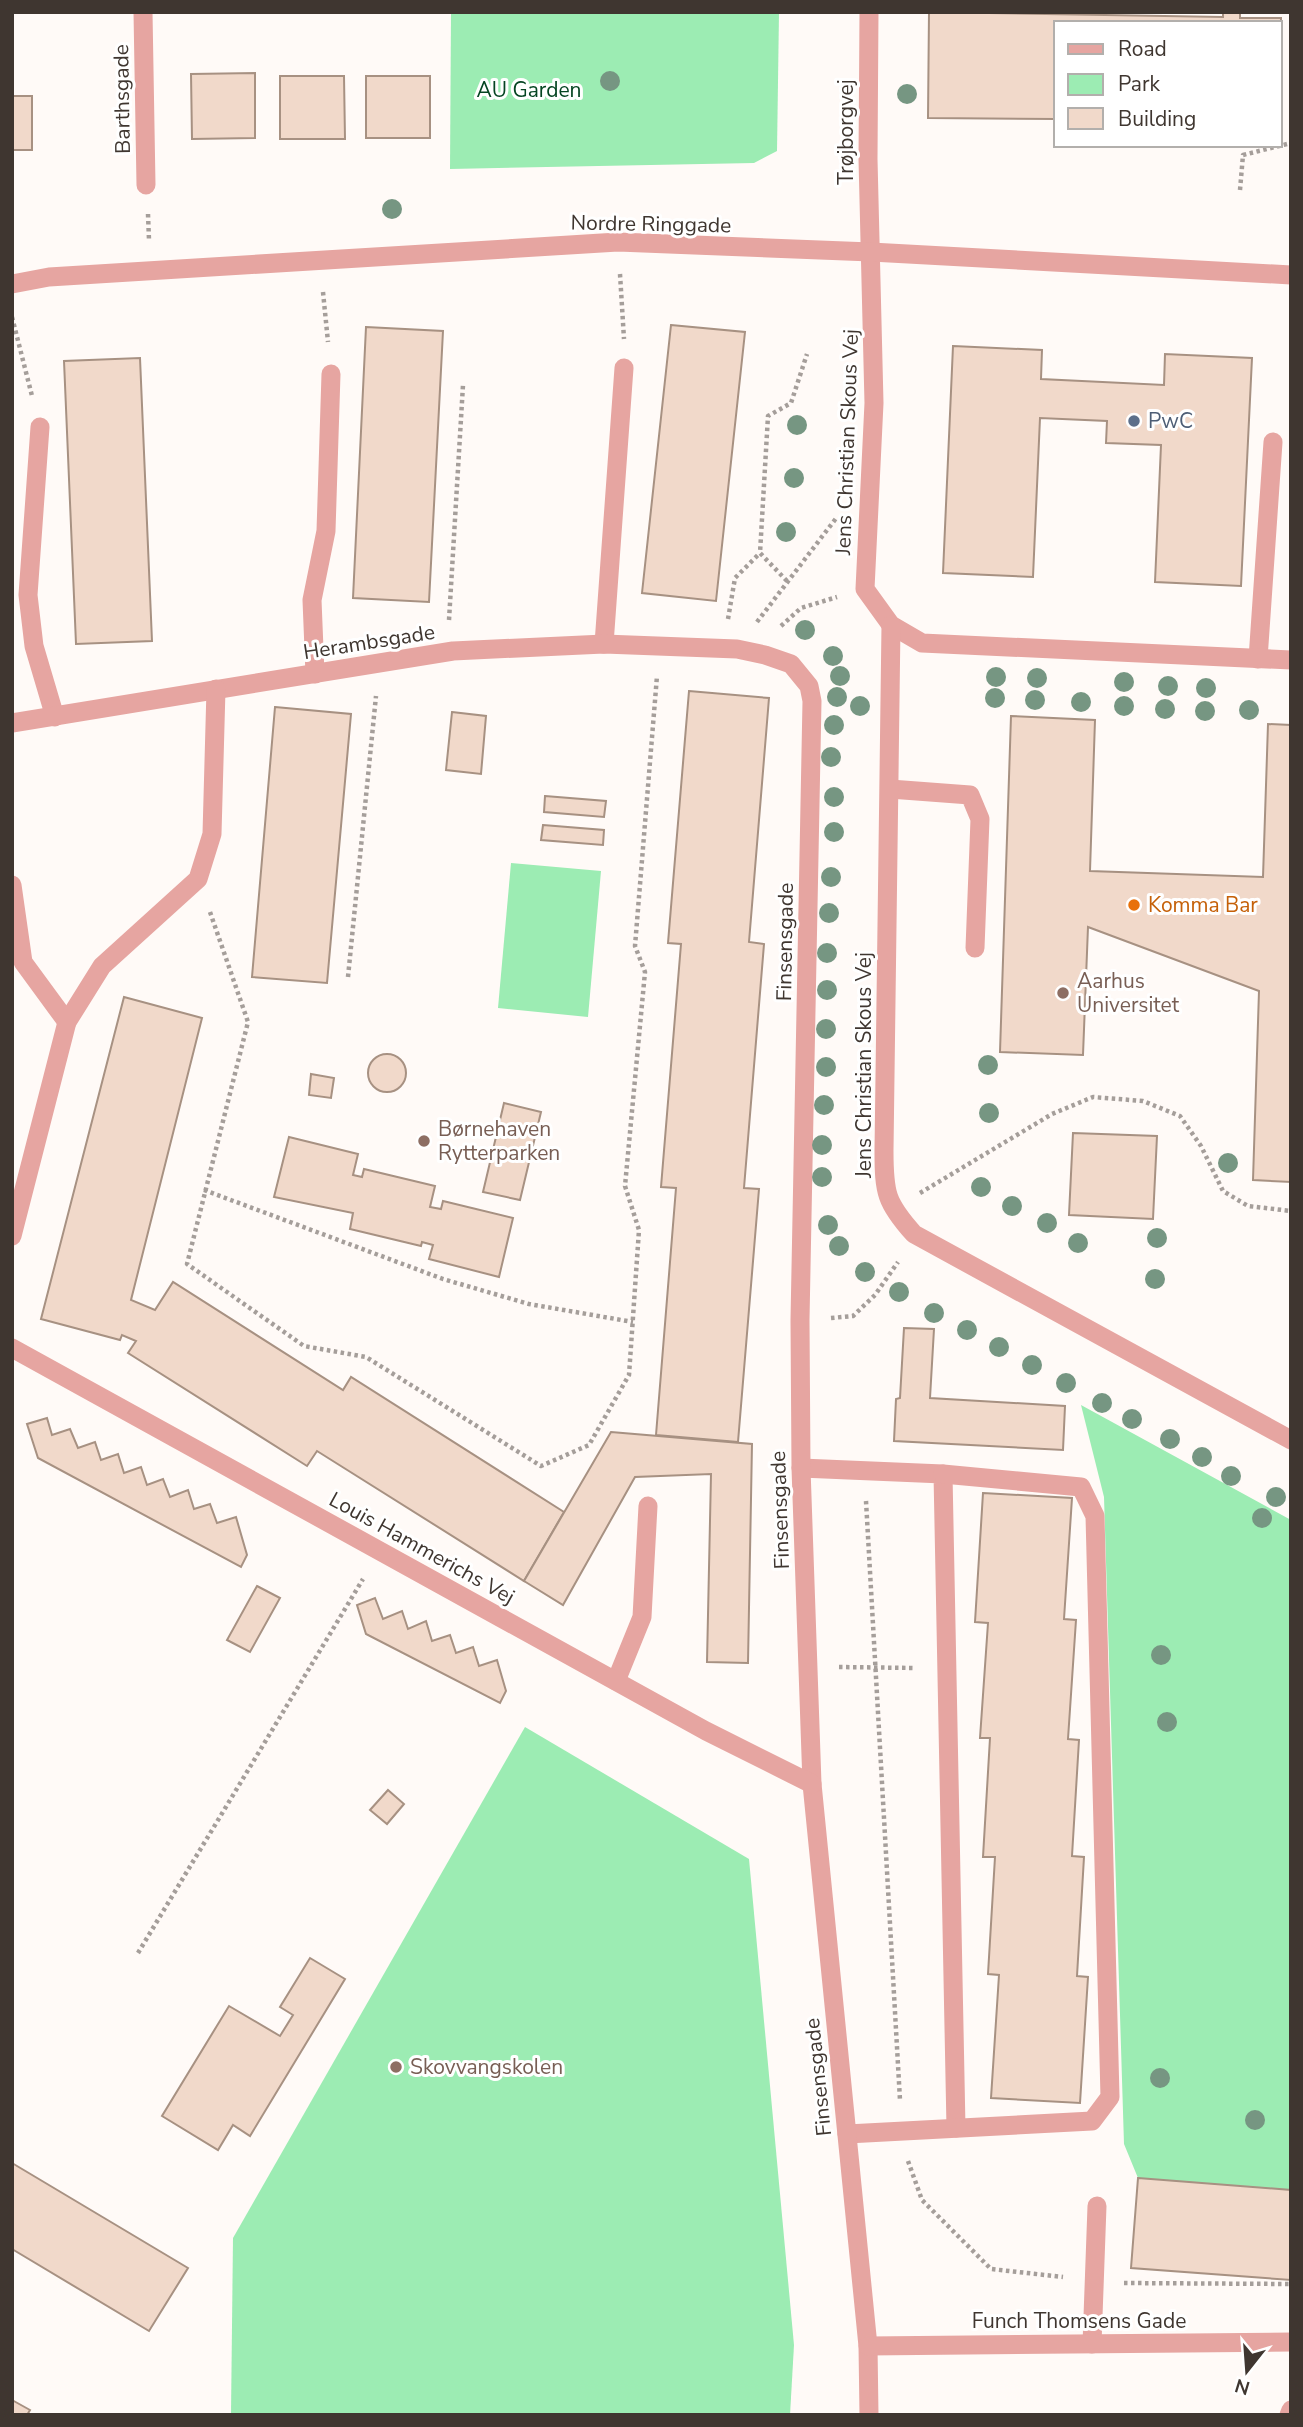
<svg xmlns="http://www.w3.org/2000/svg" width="1303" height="2427" viewBox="0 0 1303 2427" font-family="'Nunito Sans',sans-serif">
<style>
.green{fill:#9cecb3}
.building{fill:#f1d9ca;stroke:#a79182;stroke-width:2}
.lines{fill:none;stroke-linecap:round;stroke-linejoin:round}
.path{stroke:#a59e9a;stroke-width:4.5;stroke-dasharray:3.5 3.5;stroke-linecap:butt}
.service{stroke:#e6a5a1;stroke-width:19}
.minor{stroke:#e6a5a1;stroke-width:19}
.tertiary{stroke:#e6a5a1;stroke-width:19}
.tree{fill:#769682}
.service-dot{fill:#5c6f8a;stroke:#fff;stroke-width:2.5}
.food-dot{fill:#e8710a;stroke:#fff;stroke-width:2.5}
.education-dot{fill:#8d6e63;stroke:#fff;stroke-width:2.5}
.labels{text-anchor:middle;stroke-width:6;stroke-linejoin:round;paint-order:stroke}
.park-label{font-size:21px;fill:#054522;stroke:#fff}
.street-label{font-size:21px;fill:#3f3630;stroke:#fff}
.service-label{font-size:21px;fill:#4e5e75;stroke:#fff;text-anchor:start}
.food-label{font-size:21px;fill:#c56008;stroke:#fff;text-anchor:start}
.education-label{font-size:21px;fill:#785e54;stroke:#fff;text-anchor:start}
</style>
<rect width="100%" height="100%" fill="#fffaf7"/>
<g class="green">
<polygon points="451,12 779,12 777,151 754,163 450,169"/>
<polygon points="511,863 601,871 588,1017 498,1008"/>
<polygon points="1081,1405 1291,1520 1291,2190 1138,2178 1124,2144 1104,1497"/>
<polygon points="525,1727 749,1859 794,2345 790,2415 231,2415 233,2238"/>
</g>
<g class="building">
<polygon points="929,12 1223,17 1223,12 1240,12 1240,18 1281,18 1280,75 1280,23 1056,23 1056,119 928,118"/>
<polygon points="255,73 255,138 192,139 191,74"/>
<polygon points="280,76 344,76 345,139 280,139"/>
<rect x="366" y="76" width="64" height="62"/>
<rect x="12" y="96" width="20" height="54"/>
<polygon points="671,325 745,332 716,601 642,593"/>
<polygon points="366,327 443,331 429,602 353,598"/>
<polygon points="953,346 1042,350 1041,379 1164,385 1165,354 1252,358 1241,586 1155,582 1161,445 1106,443 1107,421 1040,418 1033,577 943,573"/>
<polygon points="140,358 152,641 76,644 64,361"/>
<polygon points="689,691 769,698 749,942 764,944 744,1188 759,1189 738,1442 656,1435 676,1188 661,1187 681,944 668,943"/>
<polygon points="275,707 351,714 327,983 252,977"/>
<polygon points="452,712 486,716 481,774 446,770"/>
<polygon points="1011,716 1095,720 1090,871 1263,877 1268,724 1291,725 1291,1182 1253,1180 1259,991 1088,927 1083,1055 1000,1052"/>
<polygon points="545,796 606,801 604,817 544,812"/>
<polygon points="543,825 604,830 603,845 541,840"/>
<polygon points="124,997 202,1018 131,1300 155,1310 173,1282 343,1390 351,1377 564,1512 524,1581 317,1451 307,1466 128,1353 136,1341 122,1335 120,1340 41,1319"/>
<circle cx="387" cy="1073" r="19"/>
<polygon points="311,1074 334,1078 331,1098 309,1095"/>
<polygon points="504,1103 541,1112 520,1200 483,1192"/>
<polygon points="1073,1133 1157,1136 1153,1219 1069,1215"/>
<polygon points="289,1137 358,1154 353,1175 362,1177 364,1169 435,1186 430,1207 441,1209 443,1201 513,1218 499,1277 429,1259 433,1245 422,1242 421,1246 350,1229 353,1213 274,1197"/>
<polygon points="904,1328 934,1329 930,1398 1065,1406 1063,1450 894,1441 896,1399 900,1398"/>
<polygon points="47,1418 52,1435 70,1429 78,1448 95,1442 101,1460 118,1454 124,1473 141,1467 147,1485 163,1479 170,1497 188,1490 194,1509 210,1504 217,1523 236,1517 247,1555 241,1567 38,1458 27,1424"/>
<polygon points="611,1432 752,1444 748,1663 707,1662 711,1474 635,1477 563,1605 524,1581"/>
<polygon points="983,1493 1072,1498 1064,1619 1076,1620 1068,1739 1079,1740 1072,1856 1084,1857 1077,1976 1088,1977 1080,2103 991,2098 999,1975 988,1974 995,1857 983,1857 990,1738 980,1738 988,1623 975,1622"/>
<polygon points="257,1586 280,1598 250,1652 227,1640"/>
<polygon points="375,1598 383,1619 402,1611 408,1629 426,1621 432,1641 450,1635 456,1653 473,1647 479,1666 497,1660 506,1691 500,1703 366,1634 357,1605"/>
<polygon points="388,1790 404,1804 387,1824 370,1810"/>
<polygon points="310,1958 345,1979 250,2136 233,2125 218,2150 162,2116 229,2006 280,2036 293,2015 280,2007"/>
<polygon points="12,2163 188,2268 149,2331 12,2249"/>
<polygon points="1138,2178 1291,2190 1291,2280 1131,2268"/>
<polygon points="12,2400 30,2410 27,2415 12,2415"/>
</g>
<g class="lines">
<g class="path">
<polyline points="1240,190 1243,155 1291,143"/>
<polyline points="148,214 149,240"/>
<polyline points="620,274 624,339"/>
<polyline points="323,292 328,342"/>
<polyline points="12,317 32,396"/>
<polyline points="787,581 760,553 768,416 791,403 807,354"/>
<polyline points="728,619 735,578 760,553"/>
<polyline points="449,620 463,385"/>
<polyline points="757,622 837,517"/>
<polyline points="781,626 801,608 837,597"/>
<polyline points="210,912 248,1022 187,1264 304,1346 366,1357 541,1466 589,1445 629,1375 639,1230 625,1186 645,972 635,946 657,676"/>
<polyline points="348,977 376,696"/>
<polyline points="204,1190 443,1279 529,1304 633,1322"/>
<polyline points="920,1193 1052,1114 1093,1097 1143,1101 1180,1116 1201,1146 1223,1191 1248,1206 1291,1211"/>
<polyline points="831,1318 853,1316 875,1295 898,1262"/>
<polyline points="866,1501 900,2100"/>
<polyline points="839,1667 915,1668"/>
<polyline points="138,1953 363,1579"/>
<polyline points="908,2161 922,2200 991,2269 1063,2277"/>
<polyline points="1124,2283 1291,2284"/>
</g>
<g class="service">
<polyline points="40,427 28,595 34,646 55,717"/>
<polyline points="604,644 624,368"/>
<polyline points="1258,659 1273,442"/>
<polyline points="315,674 312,600 326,531 331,374"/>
<polyline points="890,789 970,795 980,819 975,948"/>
<polyline points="12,885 23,962 67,1022"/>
<polyline points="801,1468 943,1474 956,2128"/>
<polyline points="616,1681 642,1617 648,1506"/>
<polyline points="847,2134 1092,2121 1110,2097 1095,1516 1081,1487 943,1474"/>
<polyline points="1092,2344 1097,2206"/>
</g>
<g class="minor">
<polyline points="143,12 146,185"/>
<polyline points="869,12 868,159 874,403 865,589 891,625 922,643 1291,660"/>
<path d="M 891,625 L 884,1151 C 884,1193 886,1203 914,1234 L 1291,1440"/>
<polyline points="12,723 453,651 604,644 737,649 765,655 791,664 809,686 812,701 800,1320 801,1468 812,1784 868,2346 869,2415"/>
<polyline points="12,1236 67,1022 102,966 198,879 212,834 216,689"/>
<polyline points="12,1348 706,1731 812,1784"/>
<polyline points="868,2346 1291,2342"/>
<polyline points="1289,2415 1291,2410"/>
</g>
<polyline class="tertiary" points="12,284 49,277 618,242 871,252 1291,275"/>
</g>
<g class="tree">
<circle cx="610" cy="81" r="10"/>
<circle cx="907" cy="94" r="10"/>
<circle cx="392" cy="209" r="10"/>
<circle cx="797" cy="425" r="10"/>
<circle cx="794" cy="478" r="10"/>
<circle cx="786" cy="532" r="10"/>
<circle cx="805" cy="630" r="10"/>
<circle cx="833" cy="656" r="10"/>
<circle cx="840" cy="676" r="10"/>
<circle cx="996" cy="677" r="10"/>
<circle cx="1037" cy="678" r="10"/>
<circle cx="1124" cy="682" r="10"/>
<circle cx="1168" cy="686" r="10"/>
<circle cx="1206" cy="688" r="10"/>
<circle cx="837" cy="697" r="10"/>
<circle cx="995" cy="698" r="10"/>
<circle cx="1035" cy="700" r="10"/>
<circle cx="1081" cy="702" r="10"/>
<circle cx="860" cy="706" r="10"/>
<circle cx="1124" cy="706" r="10"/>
<circle cx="1165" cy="709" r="10"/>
<circle cx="1249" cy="710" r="10"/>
<circle cx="1205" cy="711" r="10"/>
<circle cx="834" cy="725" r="10"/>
<circle cx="831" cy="757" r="10"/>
<circle cx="834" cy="797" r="10"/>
<circle cx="834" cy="832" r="10"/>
<circle cx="831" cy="877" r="10"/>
<circle cx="829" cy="913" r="10"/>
<circle cx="827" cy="953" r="10"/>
<circle cx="827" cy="990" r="10"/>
<circle cx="826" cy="1029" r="10"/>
<circle cx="988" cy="1065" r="10"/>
<circle cx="826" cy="1067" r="10"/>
<circle cx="824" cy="1105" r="10"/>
<circle cx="989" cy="1113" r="10"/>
<circle cx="822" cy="1145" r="10"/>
<circle cx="1228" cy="1163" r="10"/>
<circle cx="822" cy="1177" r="10"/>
<circle cx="981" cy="1187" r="10"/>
<circle cx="1012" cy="1206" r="10"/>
<circle cx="1047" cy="1223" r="10"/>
<circle cx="828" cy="1225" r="10"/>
<circle cx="1157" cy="1238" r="10"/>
<circle cx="1078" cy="1243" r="10"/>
<circle cx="839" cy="1246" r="10"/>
<circle cx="865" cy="1272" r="10"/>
<circle cx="1155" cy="1279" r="10"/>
<circle cx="899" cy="1292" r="10"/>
<circle cx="934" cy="1313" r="10"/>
<circle cx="967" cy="1330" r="10"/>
<circle cx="999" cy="1347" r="10"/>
<circle cx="1032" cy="1365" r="10"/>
<circle cx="1066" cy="1383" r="10"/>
<circle cx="1102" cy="1403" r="10"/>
<circle cx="1132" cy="1419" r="10"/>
<circle cx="1170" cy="1439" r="10"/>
<circle cx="1202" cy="1457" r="10"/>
<circle cx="1231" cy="1476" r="10"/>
<circle cx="1276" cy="1497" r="10"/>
<circle cx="1262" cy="1518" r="10"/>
<circle cx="1161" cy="1655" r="10"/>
<circle cx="1167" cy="1722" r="10"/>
<circle cx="1160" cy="2078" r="10"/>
<circle cx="1255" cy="2120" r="10"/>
</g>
<circle class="service-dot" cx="1134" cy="421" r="7"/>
<circle class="food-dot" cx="1134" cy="905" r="7"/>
<g class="education-dot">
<circle cx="1063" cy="993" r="7"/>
<circle cx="424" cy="1141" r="7"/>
<circle cx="396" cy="2067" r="7"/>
</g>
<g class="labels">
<g class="park-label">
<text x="529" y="97">AU Garden</text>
</g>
<g class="street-label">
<text transform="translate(122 99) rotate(-91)" y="7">Barthsgade</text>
<text transform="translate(846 132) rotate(-90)" y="7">Trøjborgvej</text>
<text transform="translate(651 224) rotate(1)" y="7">Nordre Ringgade</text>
<text transform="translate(847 442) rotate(-88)" y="7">Jens Christian Skous Vej</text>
<text transform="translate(369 642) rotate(-9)" y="7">Herambsgade</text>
<text transform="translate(785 942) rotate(-89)" y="7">Finsensgade</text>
<text transform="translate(864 1065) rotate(-90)" y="7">Jens Christian Skous Vej</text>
<text transform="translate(780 1510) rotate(-92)" y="7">Finsensgade</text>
<text transform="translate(422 1548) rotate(29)" y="7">Louis Hammerichs Vej</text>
<text transform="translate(818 2077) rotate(-96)" y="7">Finsensgade</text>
<text x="1079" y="2328">Funch Thomsens Gade</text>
</g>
<g class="service-label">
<text x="1148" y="428">PwC</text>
</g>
<g class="food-label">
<text x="1148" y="912">Komma Bar</text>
</g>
<g class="education-label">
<text x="1077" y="988">Aarhus<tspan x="1077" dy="24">Universitet</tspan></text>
<text x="438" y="1136">Børnehaven<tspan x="438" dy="24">Rytterparken</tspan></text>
<text x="410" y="2074">Skovvangskolen</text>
</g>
</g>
<rect width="1303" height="2427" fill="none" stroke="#3f3630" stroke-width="28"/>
<rect x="1054" y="21" width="228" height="126" fill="#ffffff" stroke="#b2afac" stroke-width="2"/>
<rect x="1068" y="44" width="35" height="10" fill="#e6a5a1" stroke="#b2afac" stroke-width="2"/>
<text x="1118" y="56" font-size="21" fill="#3f3630">Road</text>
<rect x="1068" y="74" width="35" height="21" fill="#9cecb3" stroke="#b2afac" stroke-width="2"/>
<text x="1118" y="91" font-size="21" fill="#3f3630">Park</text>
<rect x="1068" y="108" width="35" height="21" fill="#f1d9ca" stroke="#b2afac" stroke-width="2"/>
<text x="1118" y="126" font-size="21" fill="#3f3630">Building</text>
<g transform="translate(1247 2371) rotate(197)" stroke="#ffffff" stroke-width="5" paint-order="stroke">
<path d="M0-5L12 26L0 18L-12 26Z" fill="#3f3630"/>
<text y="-10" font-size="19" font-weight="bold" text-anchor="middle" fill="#3f3630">N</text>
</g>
</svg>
